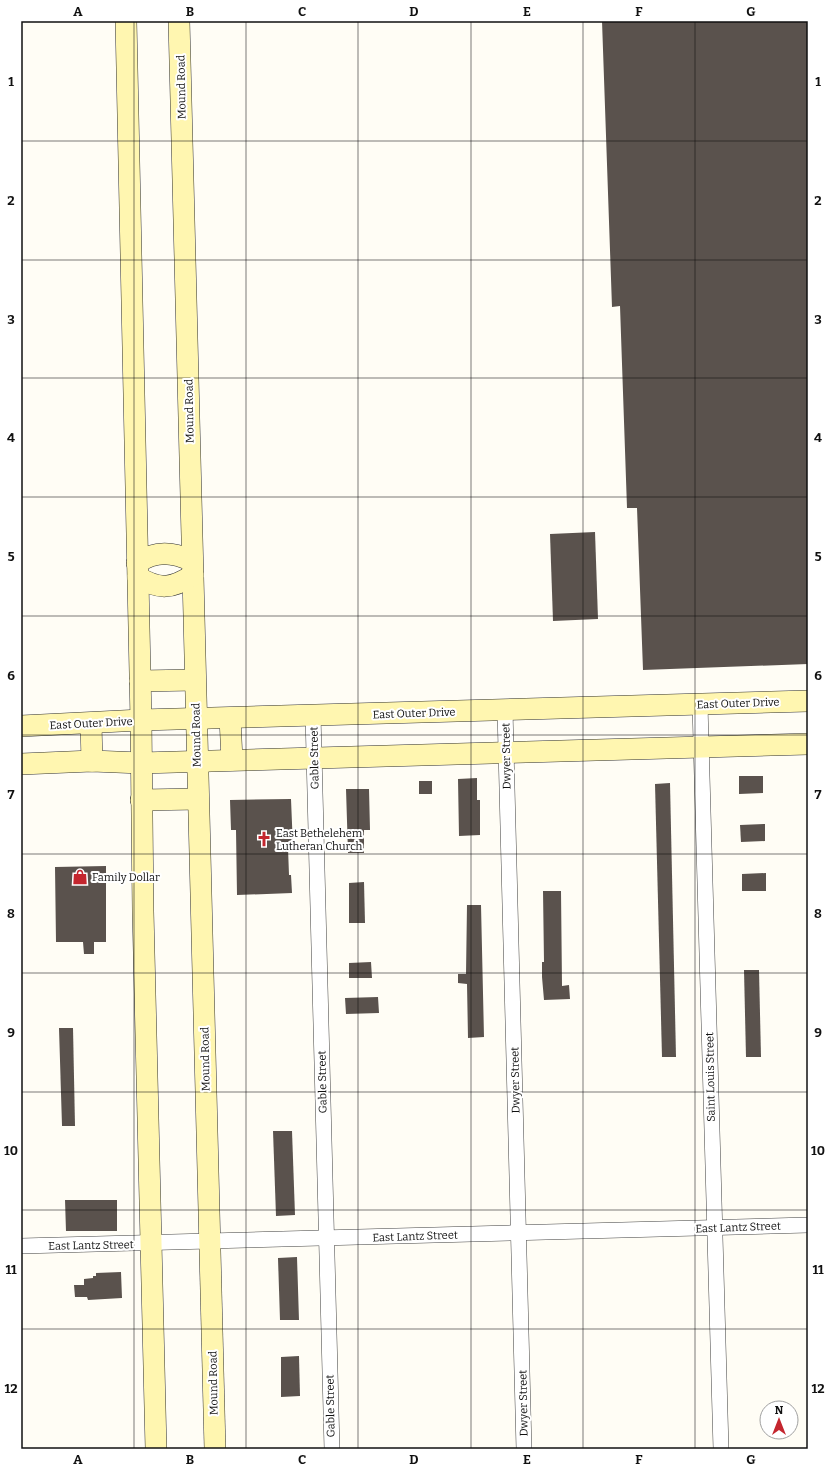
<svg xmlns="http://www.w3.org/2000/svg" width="829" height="1470" viewBox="0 0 829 1470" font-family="Bitter,serif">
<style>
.building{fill:#5a524d}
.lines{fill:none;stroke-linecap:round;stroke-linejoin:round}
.street-casing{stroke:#444;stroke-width:16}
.secondary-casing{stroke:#333;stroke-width:22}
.street{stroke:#fff;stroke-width:15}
.secondary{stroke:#fff6b0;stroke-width:21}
.grid{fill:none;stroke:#111;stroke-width:1;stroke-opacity:0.55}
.labels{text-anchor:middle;stroke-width:4;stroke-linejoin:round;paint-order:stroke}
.street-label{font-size:11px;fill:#111;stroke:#fff}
.poi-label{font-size:11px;fill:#111;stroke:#fff;text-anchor:start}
.neatline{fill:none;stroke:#111;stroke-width:1.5}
.grid-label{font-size:13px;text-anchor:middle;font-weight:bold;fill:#111}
</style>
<rect width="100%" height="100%" fill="#fffdf5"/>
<g class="building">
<polygon points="602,21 808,21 808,664 643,670 637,508 627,508 620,306 612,307"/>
<polygon points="595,532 598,619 553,621 550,534"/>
<polygon points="739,776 763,776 763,793 739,794"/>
<polygon points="477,778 477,800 480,800 480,835 459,836 458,779"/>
<rect x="419" y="781" width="13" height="13"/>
<polygon points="670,783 676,1057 662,1057 655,784"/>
<polygon points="346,789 369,789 370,830 364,830 364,853 348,853"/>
<polygon points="291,799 293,848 288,848 289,875 291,875 292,893 237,895 236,830 231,830 230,800"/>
<polygon points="765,824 765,841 741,842 740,825"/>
<polygon points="106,866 106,942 94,942 94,954 84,954 83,942 56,942 55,867"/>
<polygon points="766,873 766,891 742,891 742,874"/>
<polygon points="364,882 365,923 349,923 349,883"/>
<polygon points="543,891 561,891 562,986 569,985 570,999 544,1000 542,977 542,962 544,962"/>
<polygon points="467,905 481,905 484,1037 468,1038 467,984 458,983 458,974 466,974"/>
<polygon points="371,962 372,978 349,978 349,963"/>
<polygon points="744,970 759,970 761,1057 746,1057"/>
<polygon points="378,997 379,1013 346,1014 345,998"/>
<polygon points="59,1028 73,1028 75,1126 62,1126"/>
<polygon points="273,1131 292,1131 295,1215 276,1216"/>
<polygon points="65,1200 117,1200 117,1231 66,1231"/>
<polygon points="297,1257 299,1320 280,1320 278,1258"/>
<polygon points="121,1272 122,1298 88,1300 87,1297 75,1297 74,1285 84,1285 84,1279 93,1278 93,1276 96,1276 96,1273"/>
<polygon points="299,1356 300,1396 281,1397 281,1357"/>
</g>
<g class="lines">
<defs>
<g id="street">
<polyline points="700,705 721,1449"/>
<polyline points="505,710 524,1449"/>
<polyline points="313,715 332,1449"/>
<polyline points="21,1246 808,1225"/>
</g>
<g id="secondary">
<polyline points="126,21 141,720 143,911 156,1449"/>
<polyline points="179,21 215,1449"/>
<path d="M 137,563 C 156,550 173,552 192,561"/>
<path d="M 138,577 C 159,590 172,589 193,575"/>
<polyline points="140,681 195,680"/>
<polyline points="230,718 232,760"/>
<polyline points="91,724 92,761"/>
<polyline points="21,726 141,720 808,701"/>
<polyline points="21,764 92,761 141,763 808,744"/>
<polyline points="141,800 198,799"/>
</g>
</defs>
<use href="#street" class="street-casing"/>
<use href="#secondary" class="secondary-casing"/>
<use href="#street" class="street"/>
<use href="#secondary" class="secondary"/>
</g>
<path class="grid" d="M 134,21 L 134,1449M 246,21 L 246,1449M 358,21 L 358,1449M 471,21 L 471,1449M 583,21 L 583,1449M 695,21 L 695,1449M 21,141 L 808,141M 21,260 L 808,260M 21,378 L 808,378M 21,497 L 808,497M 21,616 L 808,616M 21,735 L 808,735M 21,854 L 808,854M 21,973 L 808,973M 21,1092 L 808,1092M 21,1210 L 808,1210M 21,1329 L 808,1329"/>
<defs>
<symbol id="church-bare" viewBox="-9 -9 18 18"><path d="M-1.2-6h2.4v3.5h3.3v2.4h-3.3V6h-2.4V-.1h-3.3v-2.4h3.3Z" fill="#c4262e" stroke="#fff" stroke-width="2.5" paint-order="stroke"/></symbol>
<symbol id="shop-bare" viewBox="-9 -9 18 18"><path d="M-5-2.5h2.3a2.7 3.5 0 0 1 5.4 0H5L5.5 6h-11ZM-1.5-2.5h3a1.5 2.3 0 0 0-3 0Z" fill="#c4262e" stroke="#fff" stroke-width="2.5" paint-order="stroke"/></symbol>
</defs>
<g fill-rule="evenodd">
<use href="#church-bare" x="253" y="828" width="22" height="22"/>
<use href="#shop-bare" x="69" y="866" width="22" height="22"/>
</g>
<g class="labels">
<g class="street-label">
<text transform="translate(181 87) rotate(-91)" y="4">Mound Road</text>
<text transform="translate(189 411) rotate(-91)" y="4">Mound Road</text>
<text transform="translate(738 703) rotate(-2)" y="4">East Outer Drive</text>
<text transform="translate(414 713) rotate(-2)" y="4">East Outer Drive</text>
<text transform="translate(91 723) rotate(-3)" y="4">East Outer Drive</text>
<text transform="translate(196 735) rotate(-91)" y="4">Mound Road</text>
<text transform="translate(506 756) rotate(-91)" y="4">Dwyer Street</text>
<text transform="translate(314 758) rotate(-91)" y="4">Gable Street</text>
<text transform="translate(205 1059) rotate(-91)" y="4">Mound Road</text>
<text transform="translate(710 1077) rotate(-91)" y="4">Saint Louis Street</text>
<text transform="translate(515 1080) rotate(-91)" y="4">Dwyer Street</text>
<text transform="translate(322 1082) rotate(-91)" y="4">Gable Street</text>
<text transform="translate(738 1227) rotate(-2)" y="4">East Lantz Street</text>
<text transform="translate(415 1236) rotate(-2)" y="4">East Lantz Street</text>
<text transform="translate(91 1245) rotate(-1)" y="4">East Lantz Street</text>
<text transform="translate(213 1383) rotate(-91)" y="4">Mound Road</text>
<text transform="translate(523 1403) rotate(-91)" y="4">Dwyer Street</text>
<text transform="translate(330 1406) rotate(-91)" y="4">Gable Street</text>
</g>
<g class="poi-label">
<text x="276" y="837">East Bethelehem<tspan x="276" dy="13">Lutheran Church</tspan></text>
<text x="92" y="881">Family Dollar</text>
</g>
</g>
<rect width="829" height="1470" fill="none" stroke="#ffffff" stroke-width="44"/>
<g transform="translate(779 1420)"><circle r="19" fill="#ffffff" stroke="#a0a0a0"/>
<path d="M0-3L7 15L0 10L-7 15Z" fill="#c4262e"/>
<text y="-6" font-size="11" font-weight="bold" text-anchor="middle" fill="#111111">N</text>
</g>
<rect x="22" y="22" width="785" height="1426" class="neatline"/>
<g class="grid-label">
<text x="78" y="16">A</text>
<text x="190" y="16">B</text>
<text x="302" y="16">C</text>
<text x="414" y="16">D</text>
<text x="527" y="16">E</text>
<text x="639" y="16">F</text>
<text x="751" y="16">G</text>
<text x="11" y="86">1</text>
<text x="818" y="86">1</text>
<text x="11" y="205">2</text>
<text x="818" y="205">2</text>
<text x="11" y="324">3</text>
<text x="818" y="324">3</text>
<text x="11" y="442">4</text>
<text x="818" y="442">4</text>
<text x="11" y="561">5</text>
<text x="818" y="561">5</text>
<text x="11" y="680">6</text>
<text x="818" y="680">6</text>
<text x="11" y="799">7</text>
<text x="818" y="799">7</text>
<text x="11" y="918">8</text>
<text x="818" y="918">8</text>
<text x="11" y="1037">9</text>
<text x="818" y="1037">9</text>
<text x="11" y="1155">10</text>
<text x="818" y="1155">10</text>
<text x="11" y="1274">11</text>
<text x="818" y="1274">11</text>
<text x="11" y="1393">12</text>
<text x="818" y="1393">12</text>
<text x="78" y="1464">A</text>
<text x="190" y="1464">B</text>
<text x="302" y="1464">C</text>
<text x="414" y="1464">D</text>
<text x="527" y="1464">E</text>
<text x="639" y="1464">F</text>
<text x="751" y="1464">G</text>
</g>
</svg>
